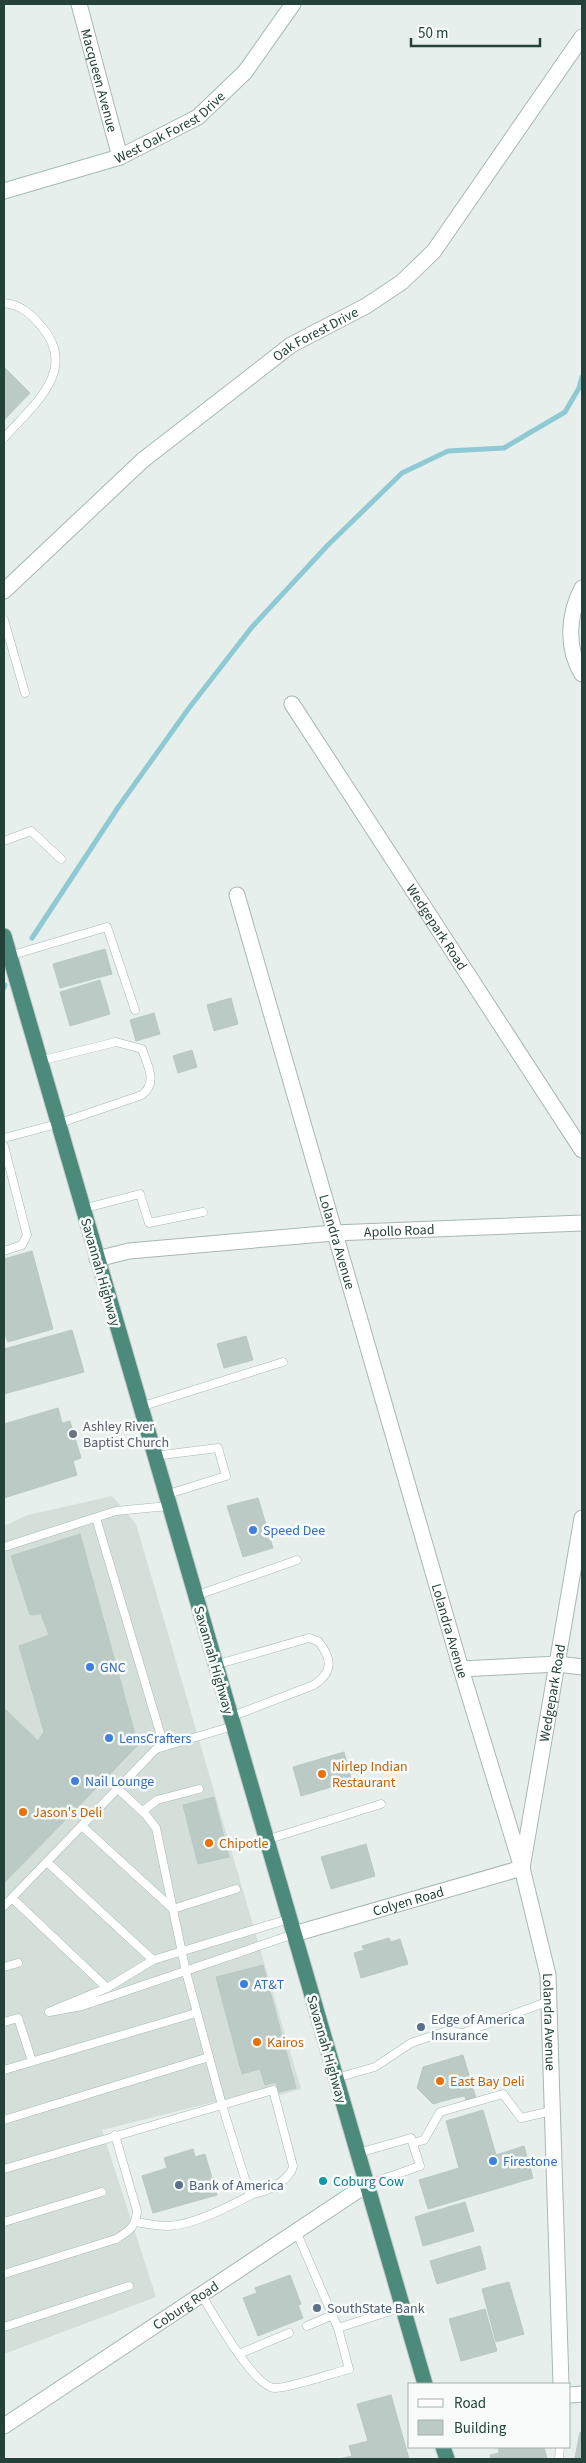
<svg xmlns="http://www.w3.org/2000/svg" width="586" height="2463" viewBox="0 0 586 2463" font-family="'Source Sans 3',sans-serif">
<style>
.built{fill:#d4dfda}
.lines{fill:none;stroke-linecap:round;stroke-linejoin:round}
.stream{stroke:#8ec9d4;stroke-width:5}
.building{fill:#bbcac4;stroke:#b8c9c2}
.service-casing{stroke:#a8b8b2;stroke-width:9}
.minor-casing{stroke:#a8b8b2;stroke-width:17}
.secondary-casing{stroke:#a4bbb3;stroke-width:17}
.trunk-casing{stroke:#c2cac8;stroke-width:17}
.service{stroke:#fff;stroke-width:8}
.minor{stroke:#fff;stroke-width:15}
.secondary{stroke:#fff;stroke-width:15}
.trunk{stroke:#4c8a7c;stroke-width:15}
.worship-dot{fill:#6b7280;stroke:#f7fbf9;stroke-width:2}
.shop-dot{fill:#3f7fe0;stroke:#f7fbf9;stroke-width:2}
.food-dot{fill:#e8710a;stroke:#f7fbf9;stroke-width:2}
.service-dot{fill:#5c6f8a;stroke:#f7fbf9;stroke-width:2}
.culture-dot{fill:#0f9aa8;stroke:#f7fbf9;stroke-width:2}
.labels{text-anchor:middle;stroke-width:5;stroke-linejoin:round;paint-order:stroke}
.street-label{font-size:14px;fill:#24423a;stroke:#f7fbf9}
.worship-label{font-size:14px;fill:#5b616d;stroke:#f7fbf9;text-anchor:start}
.shop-label{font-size:14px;fill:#366cbe;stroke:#f7fbf9;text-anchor:start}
.food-label{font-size:14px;fill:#c56008;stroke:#f7fbf9;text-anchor:start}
.service-label{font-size:14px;fill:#4e5e75;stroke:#f7fbf9;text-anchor:start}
.culture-label{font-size:14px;fill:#0d838f;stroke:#f7fbf9;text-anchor:start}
</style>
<rect width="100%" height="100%" fill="#e6efeb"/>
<polygon class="built" points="112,1496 136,1524 301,2089 277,2096 274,2087 102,2130 156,2297 4,2354 4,1526 28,1515"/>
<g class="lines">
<g class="stream">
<polyline points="32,938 119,806 189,708 252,627 327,546 402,473 448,451 504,448 565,412 579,388 582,377"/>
<polyline points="4,988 5,985"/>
</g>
</g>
<g class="building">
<polygon points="4,367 30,393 4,420"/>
<polygon points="105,949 112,974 60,988 53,964"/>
<polygon points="100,980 110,1014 70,1026 60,992"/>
<polygon points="231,998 238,1024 214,1031 207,1005"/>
<polygon points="154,1013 160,1034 136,1041 130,1020"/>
<polygon points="192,1050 197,1067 178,1073 173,1056"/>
<polygon points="32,1251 53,1329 8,1342 4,1331 4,1259"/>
<polygon points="72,1330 84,1372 4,1394 4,1349"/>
<polygon points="246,1336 253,1360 224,1368 217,1344"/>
<polygon points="58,1408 62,1423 70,1421 81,1458 73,1461 77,1475 4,1498 4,1424"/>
<polygon points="258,1498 273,1548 243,1557 227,1506"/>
<polygon points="80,1534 138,1745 4,1883 4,1708 38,1741 44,1732 19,1646 49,1635 41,1614 30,1615 11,1556"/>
<polygon points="344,1752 352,1781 301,1796 293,1767"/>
<polygon points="214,1797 229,1857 198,1864 183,1805"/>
<polygon points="366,1844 375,1876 331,1889 321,1857"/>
<polygon points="389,1938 391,1942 400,1939 408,1964 361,1978 354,1953 364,1950 362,1946"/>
<polygon points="263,1965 296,2088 279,2092 276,2082 265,2085 260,2069 242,2074 216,1977"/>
<polygon points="463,2055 476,2098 466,2101 465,2096 454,2098 433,2104 417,2088 423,2067"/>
<polygon points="483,2110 496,2155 524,2146 533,2178 428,2209 419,2180 459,2168 446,2121"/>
<polygon points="193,2149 195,2157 205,2154 217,2195 153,2213 142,2176 167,2168 164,2158"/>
<polygon points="465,2202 474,2231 423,2246 415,2217"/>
<polygon points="480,2246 486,2269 437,2284 430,2261"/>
<polygon points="290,2275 301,2304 298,2305 303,2318 258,2336 243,2298 257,2293 255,2288"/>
<polygon points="509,2282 524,2334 496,2342 482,2289"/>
<polygon points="485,2309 497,2351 461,2361 449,2319"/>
<polygon points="391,2395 409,2459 339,2459 352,2456 349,2446 368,2441 357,2404"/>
<polygon points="580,2432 582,2433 582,2459 575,2458"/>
<polygon points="498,2447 509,2447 510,2449 518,2447 544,2447 547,2459 491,2459 490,2455 499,2453"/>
</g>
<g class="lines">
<defs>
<g id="service">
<path d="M 4,303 C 21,305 30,313 41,326 C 80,370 32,406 4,438"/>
<polyline points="4,620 25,693"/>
<polyline points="4,841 31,831 61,859"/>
<polyline points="9,956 107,927 135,1010"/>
<path d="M 4,1138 L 57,1124 L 142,1095 C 158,1082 148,1067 142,1049 L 116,1042 L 39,1061"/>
<polyline points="4,1146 27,1235 22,1245 4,1251"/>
<polyline points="82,1209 140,1194 149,1223 203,1212"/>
<polyline points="140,1407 283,1362"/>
<polyline points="154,1456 218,1448 226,1476 165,1495"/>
<polyline points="96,1518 164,1746"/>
<polyline points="4,1547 116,1511 168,1506"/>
<polyline points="195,1596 297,1560"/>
<path d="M 215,1665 L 309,1638 L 318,1641 C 333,1659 333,1672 314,1685 L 230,1717"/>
<polyline points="143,1811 157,1800 199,1789"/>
<polyline points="82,1826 173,1909 236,1889"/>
<polyline points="266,1840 381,1804"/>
<polyline points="47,1862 153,1960"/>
<polyline points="12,1898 107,1988"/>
<polyline points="4,1906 156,1749 233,1726"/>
<polyline points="289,1919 153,1960 107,1988 49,2012 82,2006 294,1934"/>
<polyline points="4,1967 18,1963"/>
<polyline points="4,2022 18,2018 32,2061"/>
<polyline points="4,2070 196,2013"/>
<polyline points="336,2078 375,2067 411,2043 447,2031 463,2033 549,2001"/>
<path d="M 273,2090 L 293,2166 C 292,2179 260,2198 249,2192 L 222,2105 Z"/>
<polyline points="4,2120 209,2057"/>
<polyline points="413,2143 424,2140 440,2112 503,2094 521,2118 552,2111"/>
<polyline points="358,2153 411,2138 420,2166 366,2185"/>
<polyline points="4,2169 222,2105 186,1972 156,1828 146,1815 117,1788"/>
<polyline points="4,2222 102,2192"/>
<path d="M 136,2222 C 147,2224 158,2226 168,2226 C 194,2225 230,2206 253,2194"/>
<polyline points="296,2231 338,2328 403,2307"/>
<path d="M 4,2274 L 116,2239 C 129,2231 136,2227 137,2211 L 115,2135"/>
<path d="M 201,2294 C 212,2312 253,2386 274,2388 C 287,2389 333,2373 349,2369 L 338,2328"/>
<polyline points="307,2326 333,2315"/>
<polyline points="4,2327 129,2286"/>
<polyline points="239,2354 289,2333"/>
<polyline points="559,2459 560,2447"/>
</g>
<g id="minor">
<path id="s1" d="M 79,4 L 120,157"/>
<path d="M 582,588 C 568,615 566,648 582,674"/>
<path id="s2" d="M 4,591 L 143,460 L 291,345 L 366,306 L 402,282 L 434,251 L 582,37"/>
<path id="s3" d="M 292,704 L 582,1150"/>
<path id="s4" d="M 237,895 L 461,1669 L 522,1868 L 548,1975 L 561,2384"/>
<path id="s5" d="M 97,1259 L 129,1251 L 334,1233 L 582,1223"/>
<polyline points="461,1669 558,1664 582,1667"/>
<path id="s6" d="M 294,1934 L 522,1868 L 582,1518"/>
<polyline points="570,2395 582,2394"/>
<path id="s7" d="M 4,2426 L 366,2185"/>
</g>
<g id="secondary">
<path id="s8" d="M 4,191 L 120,157 L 198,117 L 245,72 L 293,4"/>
</g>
<g id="trunk">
<polyline points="4,936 425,2384"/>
<polyline points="443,2447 447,2459"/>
</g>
</defs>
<use href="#service" class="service-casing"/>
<use href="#minor" class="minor-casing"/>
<use href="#secondary" class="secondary-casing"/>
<use href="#trunk" class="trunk-casing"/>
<use href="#service" class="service"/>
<use href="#minor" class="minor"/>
<use href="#secondary" class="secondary"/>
<use href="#trunk" class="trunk"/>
</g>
<circle class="worship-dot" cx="73" cy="1434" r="5"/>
<g class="shop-dot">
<circle cx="253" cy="1530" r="5"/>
<circle cx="90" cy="1667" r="5"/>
<circle cx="109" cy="1738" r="5"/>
<circle cx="75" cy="1781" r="5"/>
<circle cx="244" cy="1984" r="5"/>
<circle cx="493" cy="2161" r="5"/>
</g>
<g class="food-dot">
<circle cx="322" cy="1774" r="5"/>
<circle cx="23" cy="1812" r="5"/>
<circle cx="209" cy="1843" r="5"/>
<circle cx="257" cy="2042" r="5"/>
<circle cx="440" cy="2081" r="5"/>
</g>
<g class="service-dot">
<circle cx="421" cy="2027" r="5"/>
<circle cx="179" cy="2185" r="5"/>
<circle cx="317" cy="2308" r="5"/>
</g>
<circle class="culture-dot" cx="323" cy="2181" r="5"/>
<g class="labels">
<g class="street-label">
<text dy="5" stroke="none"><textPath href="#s1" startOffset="79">Macqueen Avenue</textPath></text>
<text dy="5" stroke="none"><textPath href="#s8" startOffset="179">West Oak Forest Drive</textPath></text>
<text dy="5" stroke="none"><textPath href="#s2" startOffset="405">Oak Forest Drive</textPath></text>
<text dy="5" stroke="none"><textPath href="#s3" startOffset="266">Wedgepark Road</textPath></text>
<text dy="5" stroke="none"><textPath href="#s5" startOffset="304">Apollo Road</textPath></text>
<text dy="5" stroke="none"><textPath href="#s4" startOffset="361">Lolandra Avenue</textPath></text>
<text transform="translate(101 1272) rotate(74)" y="5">Savannah Highway</text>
<text dy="5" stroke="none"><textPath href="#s4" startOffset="766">Lolandra Avenue</textPath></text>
<text transform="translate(214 1660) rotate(74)" y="5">Savannah Highway</text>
<text dy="5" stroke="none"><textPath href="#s6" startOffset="415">Wedgepark Road</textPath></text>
<text dy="5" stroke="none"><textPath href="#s6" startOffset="119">Colyen Road</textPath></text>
<text dy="5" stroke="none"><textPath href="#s4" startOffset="1171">Lolandra Avenue</textPath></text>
<text transform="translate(327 2049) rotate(74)" y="5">Savannah Highway</text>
<text dy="5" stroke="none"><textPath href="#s7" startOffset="218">Coburg Road</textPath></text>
</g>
<g class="worship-label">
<text x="83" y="1431">Ashley River<tspan x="83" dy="16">Baptist Church</tspan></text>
</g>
<g class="shop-label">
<text x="263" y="1535">Speed Dee</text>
<text x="100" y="1672">GNC</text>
<text x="119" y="1743">LensCrafters</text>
<text x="85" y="1786">Nail Lounge</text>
<text x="254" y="1989">AT&amp;T</text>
<text x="503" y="2166">Firestone</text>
</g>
<g class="food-label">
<text x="332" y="1771">Nirlep Indian<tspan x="332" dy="16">Restaurant</tspan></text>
<text x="33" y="1817">Jason's Deli</text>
<text x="219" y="1848">Chipotle</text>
<text x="267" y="2047">Kairos</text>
<text x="450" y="2086">East Bay Deli</text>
</g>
<g class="service-label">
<text x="431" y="2024">Edge of America<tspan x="431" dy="16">Insurance</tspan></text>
<text x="189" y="2190">Bank of America</text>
<text x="327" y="2313">SouthState Bank</text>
</g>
<g class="culture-label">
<text x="333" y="2186">Coburg Cow</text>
</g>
</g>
<rect width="586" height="2463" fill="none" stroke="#24423a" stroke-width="10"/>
<rect x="408" y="2383" width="162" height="65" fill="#f7fbf9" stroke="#a3b1ad"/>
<rect x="418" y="2399" width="25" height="8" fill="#ffffff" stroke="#a3b1ad"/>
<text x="454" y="2408" font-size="15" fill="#24423a">Road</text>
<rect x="418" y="2420" width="25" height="15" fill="#bbcac4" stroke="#a3b1ad"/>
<text x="454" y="2433" font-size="15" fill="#24423a">Building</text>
<path d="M411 38v8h129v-8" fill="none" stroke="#24423a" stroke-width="2.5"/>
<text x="418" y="38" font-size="15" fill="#24423a" stroke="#f7fbf9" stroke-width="4" paint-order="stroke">50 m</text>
</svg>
